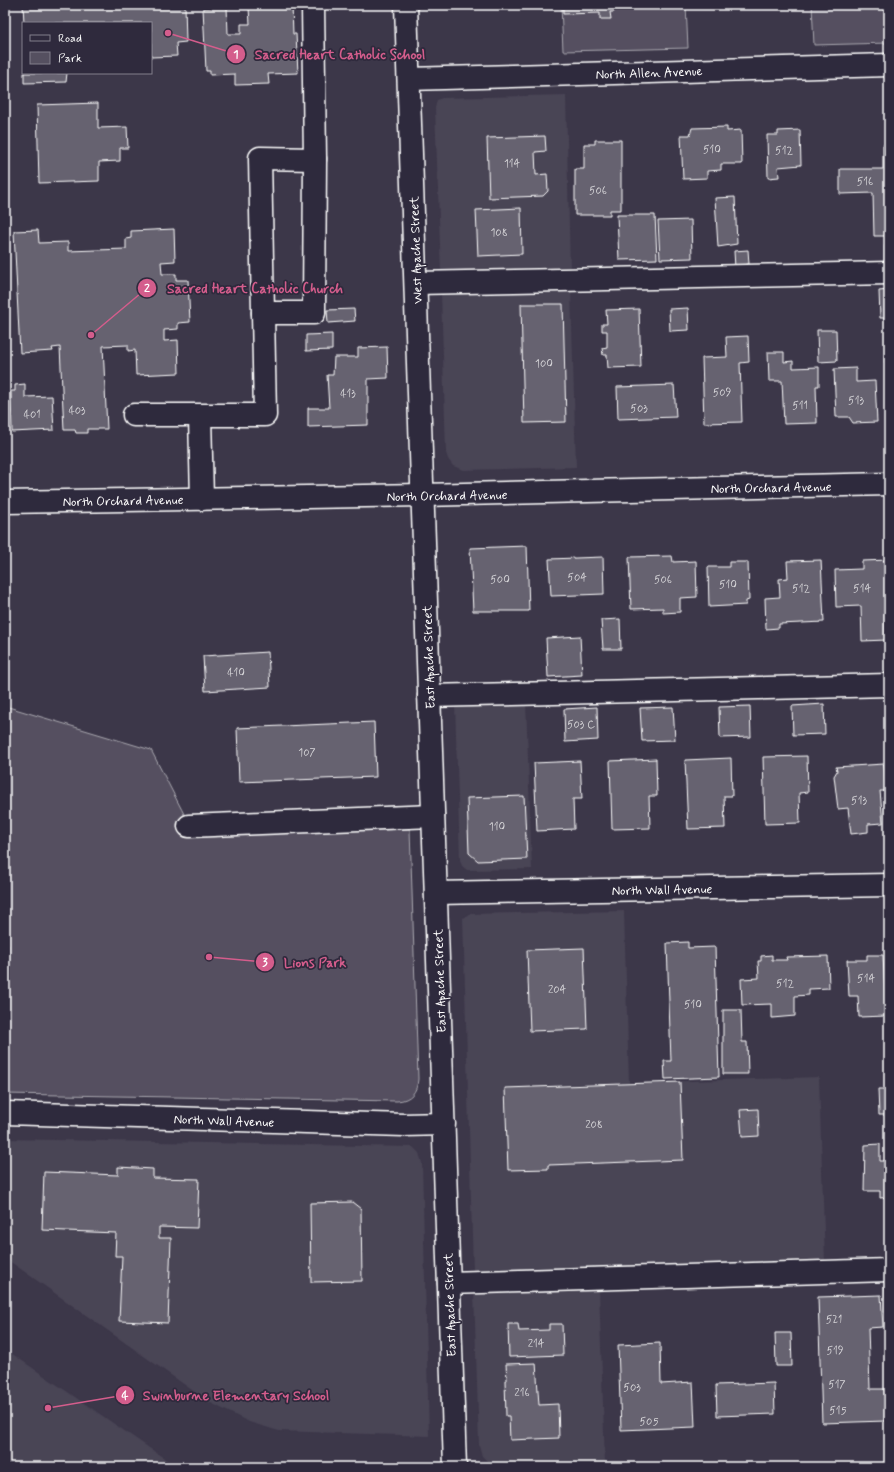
<svg xmlns="http://www.w3.org/2000/svg" width="894" height="1472" viewBox="0 0 894 1472" font-family="Mynerve,sans-serif">
<style>
.built{fill:#494455}
.green{fill:#555060;stroke:#aaa8b0}
.building{fill:#666270;stroke:#fff}
.lines{fill:none;stroke-linecap:round;stroke-linejoin:round}
.minor-casing{stroke:#fff;stroke-width:25}
.major-casing{stroke:#fff;stroke-width:25}
.minor{stroke:#2f2a3d;stroke-width:22}
.major{stroke:#2f2a3d;stroke-width:22}
.labels{text-anchor:middle;stroke-width:3.5;stroke-linejoin:round;paint-order:stroke}
.number-label{font-size:11px;fill:#d9d8db}
.street-label{font-size:13px;fill:#fff;stroke:#2f2a3d}
.leader{fill:none;stroke:#d45d8c;stroke-width:1.5}
.callout-dot{fill:#d45d8c;stroke:#2f2a3d;stroke-width:1.5}
.mark-label{font-size:12px;text-anchor:middle;font-weight:bold;fill:#fff}
.callout-label{font-size:14px;text-anchor:middle;font-weight:bold;fill:#d45d8c;stroke:#2f2a3d;stroke-width:3.5;stroke-linejoin:round;paint-order:stroke}
</style>
<rect width="100%" height="100%" fill="#3c3749"/>
<filter id="ink" filterUnits="userSpaceOnUse"><feTurbulence type="fractalNoise" baseFrequency=".025" numOctaves="2"/><feDisplacementMap in="SourceGraphic" scale="8" xChannelSelector="R" yChannelSelector="G"/><feConvolveMatrix kernelMatrix="1 2 1 2 8 2 1 2 1" color-interpolation-filters="sRGB"/></filter>
<g filter="url(#ink)">
<g class="built">
<polygon points="566,95 570,270 441,273 435,108 437,100 442,98"/>
<polygon points="571,289 576,467 464,470 453,466 448,459 446,453 441,293"/>
<polygon points="526,702 532,869 467,870 462,866 460,860 455,704"/>
<polygon points="624,911 629,1083 819,1077 825,1262 473,1271 463,918 469,914"/>
<polygon points="5,1139 413,1147 419,1153 422,1163 429,1436 279,1431 249,1422 209,1402 5,1258"/>
<polygon points="599,1288 605,1463 489,1463 482,1456 479,1445 474,1292"/>
<polygon points="5,1349 177,1467 5,1467"/>
</g>
<g class="green">
<polygon points="561,5 686,5 688,48 563,51"/>
<polygon points="812,5 889,5 889,43 814,45"/>
<path d="M 5,706 L 151,750 L 184,814 L 185,835 L 410,829 L 418,1079 C 417,1092 411,1100 397,1101 L 5,1094 Z"/>
</g>
<g class="building">
<polygon points="23,5 185,5 186,42 176,43 177,56 151,57 151,23 24,23"/>
<polygon points="563,5 623,5 614,5 614,12 610,12 611,19 600,19 600,13 563,14"/>
<polygon points="292,6 293,34 296,34 298,73 268,74 269,84 235,85 235,74 210,75 210,71 206,71 203,8 227,7 228,34 241,34 241,24 250,24 249,8"/>
<polygon points="24,73 67,73 66,82 24,83"/>
<polygon points="98,103 98,128 127,127 128,148 120,148 120,161 99,162 99,181 39,183 37,105"/>
<polygon points="727,127 727,131 741,130 742,164 721,164 721,170 707,171 707,178 683,179 681,135 690,135 692,128"/>
<polygon points="800,130 801,165 778,167 779,177 768,178 767,135 778,135 778,131"/>
<polygon points="545,136 546,151 535,152 536,175 547,174 548,191 543,196 489,198 487,138"/>
<polygon points="595,140 621,140 621,210 610,210 610,215 575,215 575,169 584,169 584,144 595,144"/>
<polygon points="889,144 889,236 874,236 873,193 840,194 840,169 883,169 883,145"/>
<polygon points="735,197 737,244 718,247 715,198"/>
<polygon points="521,208 522,254 478,256 476,210"/>
<polygon points="617,215 655,215 657,259 619,260"/>
<polygon points="691,220 692,258 660,259 658,221"/>
<polygon points="174,229 175,261 161,262 162,274 176,274 176,280 188,280 190,322 178,323 178,329 164,330 164,341 178,340 179,373 136,375 135,350 128,351 128,345 103,346 107,429 87,429 87,433 76,433 75,430 64,430 60,347 52,348 53,351 20,353 14,231 38,230 39,243 68,242 68,251 126,249 126,239 131,238 131,231"/>
<rect x="885" y="246" width="4" height="17"/>
<polygon points="748,250 749,264 742,265 742,268 735,268 734,251"/>
<polygon points="889,290 889,318 880,318 879,291"/>
<polygon points="521,304 563,304 566,422 524,423"/>
<polygon points="688,308 689,330 670,331 669,309"/>
<polygon points="354,309 355,321 328,323 327,310"/>
<polygon points="639,309 641,367 608,368 607,355 603,355 602,348 607,347 607,331 602,331 602,324 607,324 606,310"/>
<polygon points="817,330 836,330 837,361 818,362"/>
<polygon points="332,334 332,350 306,351 306,335"/>
<polygon points="748,336 749,362 740,363 742,422 704,423 702,358 727,357 726,337"/>
<polygon points="387,347 388,378 368,379 368,425 308,427 308,408 329,408 327,375 333,375 334,357 358,357 358,348"/>
<polygon points="768,352 784,352 784,362 793,361 793,368 819,367 819,386 816,386 817,423 784,424 782,381 769,381"/>
<polygon points="889,353 889,362 885,363 885,356 889,356"/>
<polygon points="856,368 856,382 875,381 877,422 853,423 849,417 836,417 834,369"/>
<polygon points="25,384 25,397 52,396 54,430 12,432 11,391 15,391 15,385"/>
<polygon points="674,385 676,417 618,419 617,387"/>
<polygon points="527,546 529,611 473,611 470,548"/>
<polygon points="672,556 673,562 696,561 697,597 680,598 680,612 663,613 663,608 631,609 629,557"/>
<polygon points="603,557 604,594 551,596 549,559"/>
<polygon points="821,560 824,622 779,624 779,628 766,629 765,598 780,597 779,579 788,578 787,561"/>
<polygon points="889,560 889,606 885,606 886,640 862,641 861,606 836,607 835,570 862,569 862,561"/>
<polygon points="729,562 748,562 749,600 746,601 746,605 709,607 708,567 729,567"/>
<polygon points="620,619 621,649 603,649 601,620"/>
<polygon points="580,636 582,675 548,677 546,638"/>
<polygon points="268,652 270,687 205,691 203,656"/>
<polygon points="824,704 825,734 793,735 792,706"/>
<polygon points="750,706 751,737 720,738 719,707"/>
<polygon points="597,707 598,740 565,742 564,709"/>
<polygon points="673,707 675,740 642,741 640,708"/>
<polygon points="374,722 376,777 239,782 237,728"/>
<polygon points="807,756 808,792 799,793 800,823 765,824 763,757"/>
<polygon points="731,758 732,796 724,796 725,828 688,829 685,760"/>
<polygon points="656,759 657,796 649,796 650,828 612,829 610,761"/>
<polygon points="580,761 582,799 573,799 574,829 537,831 534,763"/>
<polygon points="884,764 886,791 880,791 883,823 868,824 868,832 851,834 848,808 838,809 834,776 837,771 836,767"/>
<polygon points="524,796 527,859 478,861 469,853 467,798"/>
<polygon points="688,942 688,948 715,947 719,1077 665,1079 664,1061 671,1061 667,943"/>
<polygon points="5,945 8,945 6,1044 5,1044"/>
<polygon points="584,948 587,1029 530,1031 527,950"/>
<polygon points="772,955 772,960 787,960 786,957 828,956 829,988 809,989 809,995 795,996 795,1016 772,1018 772,1004 742,1005 741,979 759,978 758,961 761,961 761,956"/>
<polygon points="867,955 883,955 886,1016 859,1017 858,996 849,996 847,960 867,960"/>
<polygon points="723,1010 741,1010 742,1042 747,1042 748,1074 723,1074"/>
<polygon points="680,1082 683,1160 548,1165 548,1169 508,1170 505,1088"/>
<polygon points="878,1089 889,1089 889,1115 879,1115"/>
<polygon points="758,1109 759,1136 742,1137 740,1110"/>
<polygon points="885,1136 889,1136 889,1197 880,1198 880,1191 864,1191 865,1145 880,1144 880,1161 886,1161"/>
<polygon points="118,1167 153,1169 153,1178 199,1179 197,1228 159,1227 159,1238 171,1238 168,1323 119,1321 122,1256 115,1256 116,1233 42,1230 44,1172 118,1175"/>
<polygon points="352,1202 361,1209 362,1281 311,1282 310,1203"/>
<polygon points="885,1284 889,1284 889,1298 886,1298"/>
<polygon points="881,1295 883,1327 868,1328 870,1389 885,1389 886,1421 822,1423 818,1297"/>
<polygon points="508,1324 518,1324 519,1331 549,1330 549,1324 562,1324 563,1355 509,1357"/>
<polygon points="775,1333 791,1333 792,1366 776,1366"/>
<polygon points="660,1343 661,1384 693,1382 695,1427 621,1430 618,1345"/>
<polygon points="536,1363 539,1405 558,1404 559,1438 510,1440 509,1416 506,1416 505,1380 507,1380 506,1364"/>
<polygon points="774,1383 775,1414 717,1416 716,1385"/>
</g>
<g class="lines">
<defs>
<g id="minor">
<polyline points="409,79 889,65"/>
<polyline points="416,283 889,273"/>
<polyline points="263,313 314,313 315,159"/>
<polyline points="134,415 265,415 260,158 315,159 313,5"/>
<polyline points="200,416 202,499"/>
<polyline points="5,502 423,495 889,484"/>
<polyline points="429,696 889,685"/>
<polyline points="189,826 433,816"/>
<polyline points="436,893 889,885"/>
<polyline points="5,1113 404,1125 444,1124"/>
<polyline points="449,1283 889,1270"/>
</g>
<polyline id="major" points="406,5 455,1467"/>
</defs>
<use href="#minor" class="minor-casing"/>
<use href="#major" class="major-casing"/>
<use href="#minor" class="minor"/>
<use href="#major" class="major"/>
</g>
</g>
<g class="labels">
<g class="number-label">
<text x="712" y="153">510</text>
<text x="784" y="154">512</text>
<text x="512" y="167">114</text>
<text x="865" y="185">516</text>
<text x="598" y="194">506</text>
<text x="499" y="236">108</text>
<text x="544" y="367">100</text>
<text x="722" y="396">509</text>
<text x="348" y="397">413</text>
<text x="856" y="404">513</text>
<text x="800" y="409">511</text>
<text x="639" y="412">503</text>
<text x="77" y="414">403</text>
<text x="32" y="418">401</text>
<text x="577" y="581">504</text>
<text x="500" y="583">500</text>
<text x="663" y="583">506</text>
<text x="728" y="588">510</text>
<text x="801" y="592">512</text>
<text x="862" y="592">514</text>
<text x="236" y="676">410</text>
<text x="581" y="728">503 C</text>
<text x="307" y="756">107</text>
<text x="859" y="804">513</text>
<text x="497" y="830">110</text>
<text x="866" y="982">514</text>
<text x="785" y="987">512</text>
<text x="557" y="993">204</text>
<text x="693" y="1008">510</text>
<text x="594" y="1128">208</text>
<text x="834" y="1323">521</text>
<text x="536" y="1347">214</text>
<text x="835" y="1354">519</text>
<text x="837" y="1388">517</text>
<text x="632" y="1391">503</text>
<text x="522" y="1396">216</text>
<text x="838" y="1414">515</text>
<text x="649" y="1425">505</text>
</g>
<g class="street-label">
<text transform="translate(649 72) rotate(-2)" y="5">North Allen Avenue</text>
<text transform="translate(415 250) rotate(-92)" y="5">West Apache Street</text>
<text transform="translate(771 487) rotate(-1)" y="5">North Orchard Avenue</text>
<text transform="translate(447 495) rotate(-1)" y="5">North Orchard Avenue</text>
<text transform="translate(123 500) rotate(-1)" y="5">North Orchard Avenue</text>
<text transform="translate(428 657) rotate(-92)" y="5">East Apache Street</text>
<text transform="translate(662 889) rotate(-1)" y="5">North Wall Avenue</text>
<text transform="translate(439 981) rotate(-92)" y="5">East Apache Street</text>
<text transform="translate(224 1120) rotate(2)" y="5">North Wall Avenue</text>
<text transform="translate(449 1305) rotate(-92)" y="5">East Apache Street</text>
</g>
</g>
<path class="leader" d="M168 33L236 54M91 335L147 288M209 957L265 962M48 1408L125 1395"/>
<g class="callout-dot">
<circle cx="168" cy="33" r="4"/>
<circle cx="91" cy="335" r="4"/>
<circle cx="209" cy="957" r="4"/>
<circle cx="48" cy="1408" r="4"/>
<circle cx="236" cy="54" r="10"/>
<circle cx="147" cy="288" r="10"/>
<circle cx="265" cy="962" r="10"/>
<circle cx="125" cy="1395" r="10"/>
</g>
<g class="mark-label">
<text x="236" y="58">1</text>
<text x="147" y="292">2</text>
<text x="265" y="966">3</text>
<text x="125" y="1399">4</text>
</g>
<g class="callout-label">
<text x="340" y="59">Sacred Heart Catholic School</text>
<text x="255" y="293">Sacred Heart Catholic Church</text>
<text x="315" y="967">Lions Park</text>
<text x="236" y="1400">Swinburne Elementary School</text>
</g>
<rect width="894" height="1472" fill="none" stroke="#2f2a3d" stroke-width="20"/>
<rect x="10" y="10" width="874" height="1452" fill="none" stroke="#fff" stroke-width="1.5" filter="url(#ink)"/>
<rect x="22" y="22" width="130" height="52" fill="#2f2a3d" stroke="#827f8b"/>
<rect x="30" y="35" width="20" height="6" fill="#2f2a3d" stroke="#827f8b"/>
<text x="58" y="42" font-size="12" fill="#ffffff">Road</text>
<rect x="30" y="52" width="20" height="12" fill="#555060" stroke="#827f8b"/>
<text x="58" y="62" font-size="12" fill="#ffffff">Park</text>
</svg>
